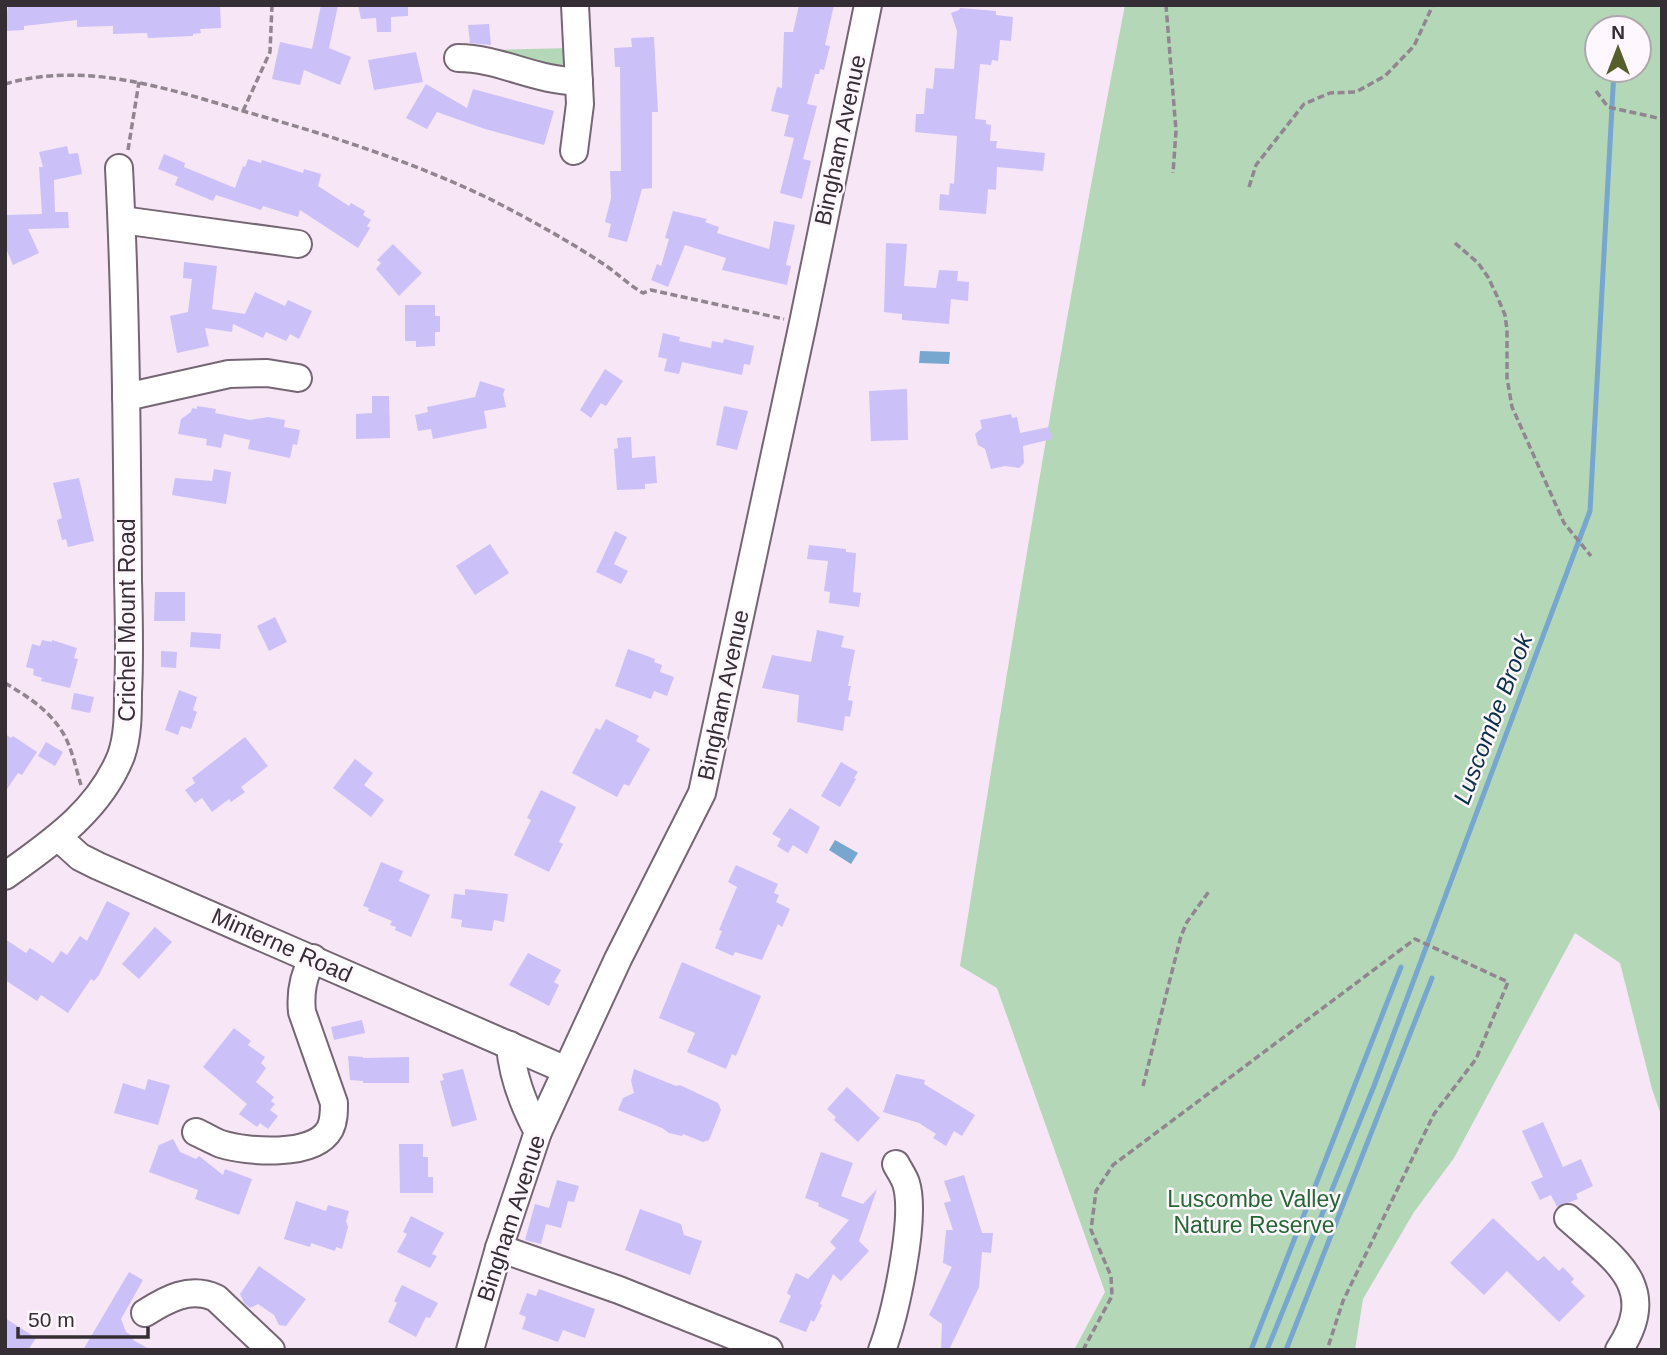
<svg xmlns="http://www.w3.org/2000/svg" width="1667" height="1355" viewBox="0 0 1667 1355" font-family="Arial,sans-serif">
<style>
.green{fill:#b3d7b7;fill-rule:evenodd}
.water{fill:#77a7cf}
.lines{fill:none;stroke-linecap:round;stroke-linejoin:round}
.stream{stroke:#77a7cf;stroke-width:5}
.building{fill:#ccc0f8}
.minor-casing{stroke:#756673;stroke-width:30}
.path{stroke:#918690;stroke-width:3.5;stroke-dasharray:7 3.5;stroke-linecap:butt}
.minor{stroke:#fff;stroke-width:26}
.labels{text-anchor:middle;stroke-width:5;stroke-linejoin:round;paint-order:stroke}
.street-label{font-size:23px;fill:#352e34;stroke:#fef7fd}
.park-label{font-size:23px;fill:#236733;stroke:#fef7fd}
.water-label{font-size:24px;font-style:italic;fill:#0a304c;stroke:#fef7fd}
</style>
<rect width="100%" height="100%" fill="#f7e6f5"/>
<g class="green">
<path d="M 1125,5 L 1662,5 L 1662,1118 L 1652,1089 L 1620,963 L 1575,933 L 1454,1158 L 1414,1212 L 1363,1299 L 1355,1350 L 1074,1350 L 1105,1292 L 997,988 L 960,966 C 1011,645 1063,324 1125,5 ZM 1597,28 L 1639,28 L 1639,70 L 1597,70 Z"/>
<polygon points="570,48 566,62 559,67 490,50"/>
</g>
<g class="water">
<polygon points="920,351 950,352 949,364 919,363"/>
<polygon points="835,840 858,853 851,864 829,850"/>
</g>
<g class="lines">
<g class="stream">
<polyline points="1251,1350 1401,967"/>
<polyline points="1267,1350 1374,1086 1590,511 1614,70"/>
<polyline points="1286,1350 1432,978"/>
</g>
</g>
<g class="building">
<polygon points="8,5 220,5 221,28 200,29 201,33 193,34 193,36 148,38 147,33 113,34 113,26 77,27 77,20 24,26 24,30 5,31"/>
<polygon points="321,5 338,5 329,48 351,57 340,85 304,70 300,85 272,79 280,42 312,49"/>
<polygon points="358,5 408,5 408,16 391,17 391,32 377,32 376,18 361,19"/>
<polygon points="799,5 834,5 825,45 830,46 824,70 820,69 819,74 815,74 807,104 817,106 803,159 811,161 802,199 780,193 794,138 784,136 789,115 771,111 777,87 782,88 784,32 793,32"/>
<polygon points="960,8 996,11 996,15 1013,17 1011,41 1000,40 998,61 992,60 991,65 980,64 975,119 986,120 986,124 991,125 990,141 997,141 996,148 1045,153 1043,171 997,167 996,190 988,189 986,214 939,210 940,194 949,195 950,183 954,184 957,136 915,132 916,114 924,114 926,88 933,89 935,68 954,69 957,31 951,13 959,10"/>
<polygon points="489,24 491,45 470,43 468,25"/>
<polygon points="654,37 658,112 652,112 652,188 642,189 627,242 608,237 611,224 605,222 611,198 610,171 621,171 620,67 615,67 614,48 632,47 631,38"/>
<polygon points="416,52 423,82 374,90 368,60"/>
<polygon points="426,84 467,108 473,89 554,111 544,145 485,129 437,112 427,129 406,118"/>
<polygon points="67,146 69,154 78,153 82,174 54,180 55,212 68,212 69,228 28,229 39,253 13,265 5,246 5,215 42,214 39,167 43,167 39,152"/>
<polygon points="164,154 185,163 184,167 235,188 243,166 245,167 248,159 261,163 262,160 303,173 304,169 321,174 318,186 349,206 351,203 365,211 363,215 371,220 367,226 370,228 358,248 300,210 298,217 263,206 261,210 216,195 213,201 175,185 178,177 158,169"/>
<polygon points="673,211 707,219 705,222 719,227 717,233 769,249 774,221 795,225 786,265 791,266 787,285 722,270 726,258 685,245 668,287 651,280 657,264 661,266 669,239 665,238"/>
<polygon points="886,243 907,244 904,286 936,288 939,270 958,271 957,281 969,282 968,301 951,299 949,324 902,320 902,314 884,312"/>
<polygon points="393,244 422,273 399,296 376,269 381,263 377,260"/>
<polygon points="184,262 217,266 212,309 245,314 255,292 285,306 288,300 312,311 299,339 290,334 286,341 266,332 263,338 233,324 232,332 205,328 209,346 177,353 170,316 188,312 192,279 183,278"/>
<polygon points="405,305 435,305 435,316 440,316 440,332 435,332 435,346 416,347 416,341 405,341"/>
<polygon points="663,333 680,337 679,341 711,348 712,341 723,343 724,339 754,346 750,365 744,364 742,375 682,362 679,374 664,371 667,359 658,357"/>
<polygon points="605,369 623,381 606,406 601,403 591,418 580,410"/>
<polygon points="480,381 505,389 503,394 506,407 484,411 487,428 433,439 431,429 418,431 415,415 428,412 427,407 475,397"/>
<polygon points="907,389 908,440 871,441 869,391"/>
<polygon points="372,396 389,396 390,438 356,439 356,414 372,413"/>
<polygon points="197,406 216,409 215,413 250,420 268,417 285,420 284,427 300,430 297,445 293,444 290,458 248,449 250,440 224,434 221,448 206,445 207,439 178,434 181,419 191,412 192,408 197,409"/>
<polygon points="724,406 748,411 737,450 716,445"/>
<polygon points="1011,414 1012,418 1017,417 1020,433 1049,427 1052,439 1023,446 1024,463 1019,468 1005,466 991,469 985,449 978,445 975,434 982,428 980,420"/>
<polygon points="631,437 632,458 655,456 657,483 645,484 645,489 617,490 614,449 618,448 617,438"/>
<polygon points="214,469 231,472 226,504 172,495 175,478 212,481"/>
<polygon points="79,478 94,541 68,547 66,539 62,540 57,520 62,518 53,483"/>
<polygon points="615,531 627,537 614,564 628,571 621,584 596,572"/>
<polygon points="490,544 509,573 475,595 456,566"/>
<polygon points="809,545 846,549 846,552 856,553 853,592 861,593 859,607 829,603 830,592 824,591 828,561 807,559"/>
<polygon points="155,592 185,592 185,621 154,621"/>
<polygon points="275,617 287,642 269,651 257,626"/>
<polygon points="817,630 844,636 841,647 855,650 848,686 851,686 848,700 853,701 850,717 845,716 843,731 797,722 799,695 762,688 772,655 811,662"/>
<polygon points="191,632 221,634 220,649 190,647"/>
<polygon points="42,640 52,642 52,640 77,648 74,658 78,659 70,688 41,681 42,678 33,675 34,669 26,667 32,644 40,646"/>
<polygon points="628,649 655,659 654,662 662,665 660,672 674,677 667,696 654,691 651,699 615,686"/>
<polygon points="161,651 177,652 176,668 161,667"/>
<polygon points="179,690 197,697 193,710 197,712 191,729 181,726 178,735 165,730"/>
<polygon points="74,693 94,697 90,713 71,709"/>
<polygon points="606,719 639,736 636,741 650,749 629,786 624,784 617,797 572,773 596,728 600,730"/>
<polygon points="5,734 11,738 13,736 37,752 22,775 18,773 5,792"/>
<polygon points="245,737 268,766 241,787 245,792 231,802 229,799 212,812 202,798 195,803 185,790 195,783 192,778"/>
<polygon points="46,742 63,752 55,766 38,756"/>
<polygon points="355,759 373,773 364,785 384,800 371,817 333,788"/>
<polygon points="841,762 858,772 854,778 856,779 840,807 821,796"/>
<polygon points="541,790 576,807 559,842 563,844 549,872 514,855 531,820 527,818"/>
<polygon points="790,808 820,827 807,854 793,845 788,853 777,846 781,839 772,834"/>
<polygon points="381,862 403,871 399,881 430,895 411,937 395,930 396,927 390,925 392,921 368,911 369,908 363,906"/>
<polygon points="736,865 778,884 774,893 779,895 776,902 790,909 782,927 778,924 762,960 735,952 733,956 715,948 722,931 719,930 737,887 728,882"/>
<polygon points="465,889 508,894 504,922 494,920 492,931 461,927 462,920 451,918 454,894 465,895"/>
<polygon points="107,901 130,913 99,975 94,981 91,979 68,1013 41,995 37,1001 5,980 5,939 26,953 30,948 53,963 61,951 67,955 80,936 87,941"/>
<polygon points="155,927 172,942 139,979 122,964"/>
<polygon points="528,953 561,970 554,982 559,985 549,1006 509,985"/>
<polygon points="682,962 761,996 736,1056 732,1054 726,1069 687,1052 695,1033 659,1018"/>
<polygon points="362,1020 365,1033 334,1040 331,1027"/>
<polygon points="234,1028 251,1041 248,1045 265,1057 261,1063 266,1068 256,1082 274,1097 271,1101 275,1104 270,1110 278,1116 268,1129 260,1123 257,1127 239,1114 247,1104 203,1067"/>
<polygon points="348,1056 363,1057 363,1058 409,1057 409,1083 363,1083 363,1081 350,1080"/>
<polygon points="463,1069 477,1120 452,1127 440,1081 444,1080 442,1074"/>
<polygon points="634,1069 676,1086 680,1085 718,1103 721,1110 709,1140 703,1142 683,1134 682,1136 669,1133 662,1128 618,1110 623,1098 634,1093 631,1081"/>
<polygon points="896,1074 925,1080 924,1084 975,1115 962,1136 954,1131 946,1146 933,1138 936,1134 919,1123 883,1112"/>
<polygon points="148,1079 170,1085 158,1125 114,1113 123,1083 145,1090"/>
<polygon points="847,1087 880,1118 858,1142 834,1120 836,1117 827,1109"/>
<polygon points="1543,1122 1563,1167 1581,1159 1593,1186 1576,1194 1578,1199 1557,1207 1551,1195 1540,1200 1531,1182 1543,1177 1522,1131"/>
<polygon points="173,1139 180,1152 196,1159 199,1156 223,1175 225,1169 252,1179 239,1215 195,1199 198,1190 149,1172 159,1145"/>
<polygon points="399,1144 423,1144 423,1157 428,1157 428,1177 433,1177 433,1193 400,1193"/>
<polygon points="821,1152 853,1163 841,1196 863,1204 877,1189 859,1241 869,1251 841,1281 833,1274 820,1304 822,1305 814,1322 811,1320 806,1332 779,1322 791,1296 787,1293 796,1273 808,1279 836,1248 830,1242 849,1220 818,1206 819,1203 805,1198"/>
<polygon points="964,1175 982,1233 993,1233 991,1253 982,1252 979,1287 949,1350 941,1350 942,1324 929,1315 952,1267 943,1263 946,1230 953,1230 944,1203 951,1201 944,1181"/>
<polygon points="557,1180 579,1186 574,1202 568,1201 561,1228 546,1224 541,1244 525,1240 535,1204 549,1208"/>
<polygon points="296,1201 326,1211 328,1205 349,1211 346,1221 348,1227 342,1249 336,1247 335,1251 311,1243 310,1247 284,1239"/>
<polygon points="640,1209 681,1224 684,1235 702,1241 690,1275 625,1250"/>
<polygon points="411,1216 444,1233 432,1254 437,1256 430,1268 397,1252 407,1234 403,1232"/>
<polygon points="1493,1218 1538,1261 1544,1256 1559,1271 1563,1267 1574,1279 1571,1282 1585,1296 1559,1322 1507,1271 1484,1295 1450,1263"/>
<polygon points="259,1266 306,1299 286,1326 279,1325 274,1315 258,1304 250,1308 244,1303 240,1294"/>
<polygon points="129,1272 143,1280 121,1319 126,1332 134,1337 133,1340 151,1350 83,1350"/>
<polygon points="402,1285 438,1303 430,1318 426,1317 416,1337 388,1322 397,1303 394,1301"/>
<polygon points="539,1289 595,1309 585,1338 563,1330 558,1342 522,1329 526,1317 519,1314 527,1293 536,1296"/>
<polygon points="5,1318 36,1338 28,1350 5,1350"/>
</g>
<g class="lines">
<defs>
<g id="minor">
<path d="M 458,58 C 500,58 537,82 579,81"/>
<polyline points="574,151 580,104 575,5"/>
<polyline points="122,220 298,244"/>
<polyline points="126,397 229,374 267,373 298,378"/>
<polyline points="59,838 80,857 98,866 566,1070"/>
<path d="M 5,876 C 51,843 99,811 121,756 C 128,736 128,714 128,693 C 130,656 129,619 128,581 C 127,443 126,305 119,168"/>
<path d="M 510,1045 C 512,1074 524,1106 538,1132"/>
<path d="M 196,1132 C 205,1136 213,1141 221,1144 C 247,1152 314,1158 330,1129 C 334,1121 334,1112 334,1103 L 302,1012 C 300,992 303,976 313,958"/>
<path d="M 1568,1218 C 1612,1258 1662,1285 1619,1350"/>
<polyline points="499,1248 619,1290 769,1350"/>
<path d="M 145,1313 C 167,1299 190,1286 216,1298 L 271,1350"/>
<polyline points="470,1350 499,1248 538,1132 618,959 702,793 803,323 868,5"/>
<path d="M 882,1350 C 895,1316 917,1217 906,1183 C 904,1177 899,1170 896,1164"/>
</g>
</defs>
<use href="#minor" class="minor-casing"/>
<g class="path">
<polyline points="1166,5 1176,131 1173,173"/>
<path d="M 5,84 C 87,60 172,90 250,113 C 332,136 413,162 490,199 C 529,219 569,241 605,265 C 618,274 629,285 643,293 L 651,290 L 784,319"/>
<polyline points="1596,91 1608,107 1662,119"/>
<polyline points="243,111 270,52 272,5"/>
<polyline points="128,150 139,82"/>
<polyline points="1249,187 1256,165 1304,104 1330,93 1356,92 1385,76 1414,46 1433,5"/>
<polyline points="1455,243 1478,263 1488,277 1497,296 1505,315 1507,330 1507,378 1512,407 1564,523 1591,556"/>
<path d="M 5,683 C 27,696 49,710 63,733 C 72,748 76,769 81,785"/>
<polyline points="1143,1086 1181,936 1187,922 1210,890"/>
<polyline points="1083,1350 1112,1296 1111,1276 1091,1230 1096,1191 1113,1165 1415,939 1508,982 1476,1059 1434,1114 1343,1301 1327,1350"/>
</g>
<use href="#minor" class="minor"/>
</g>
<g class="labels">
<g class="street-label">
<text transform="translate(840 140) rotate(-78)" y="8">Bingham Avenue</text>
<text transform="translate(127 620) rotate(-90)" y="8">Crichel Mount Road</text>
<text transform="translate(723 695) rotate(-78)" y="8">Bingham Avenue</text>
<text transform="translate(282 945) rotate(24)" y="8">Minterne Road</text>
<text transform="translate(511 1218) rotate(-72)" y="8">Bingham Avenue</text>
</g>
<g class="park-label">
<text x="1254" y="1207">Luscombe Valley<tspan x="1254" dy="26">Nature Reserve</tspan></text>
</g>
<g class="water-label">
<text transform="translate(1493 719) rotate(-69)" y="8">Luscombe Brook</text>
</g>
</g>
<rect width="1667" height="1355" fill="none" stroke="#352e34" stroke-width="14"/>
<g transform="translate(1618 49)"><circle r="33" fill="#fef7fd" stroke="#aea7ad" stroke-width="2"/>
<path d="M0-5L12 26L0 18L-12 26Z" fill="#565e2c"/>
<text y="-10" font-size="19" font-weight="bold" text-anchor="middle" fill="#352e34">N</text>
</g>
<path d="M18 1327v10h130v-10" fill="none" stroke="#352e34" stroke-width="3.5"/>
<text x="28" y="1327" font-size="21" fill="#352e34" stroke="#fef7fd" stroke-width="5" paint-order="stroke">50 m</text>
</svg>
